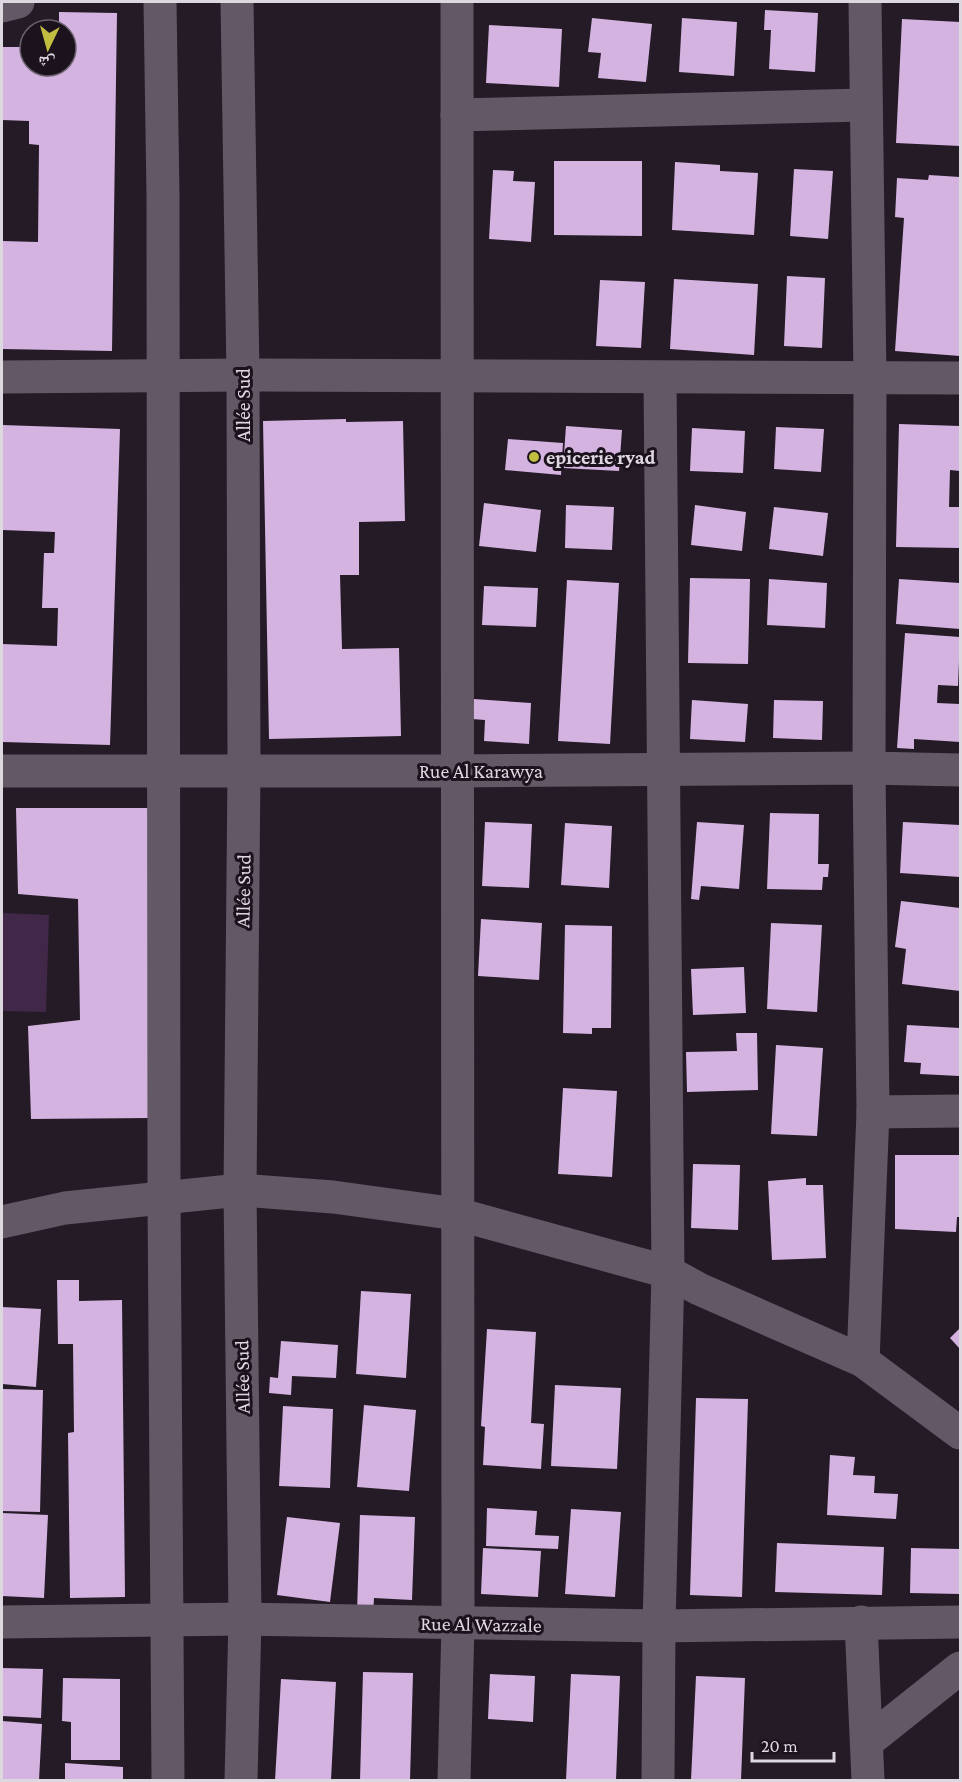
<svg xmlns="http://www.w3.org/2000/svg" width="962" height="1782" viewBox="0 0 962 1782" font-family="'Crimson Pro','Noto Naskh Arabic',serif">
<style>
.green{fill:#412849}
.building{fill:#d5b3e0}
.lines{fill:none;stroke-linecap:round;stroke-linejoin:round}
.minor{stroke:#635866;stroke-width:33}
.poi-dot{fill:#c1bd40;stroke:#1b121e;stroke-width:2}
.labels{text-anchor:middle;stroke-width:6;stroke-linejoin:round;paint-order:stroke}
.street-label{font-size:20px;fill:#ddd7df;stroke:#1b121e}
.poi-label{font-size:20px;font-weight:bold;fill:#ddd7df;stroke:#1b121e;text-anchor:start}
</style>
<rect width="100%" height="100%" fill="#241b27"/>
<polygon class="green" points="2,913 49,915 46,1012 2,1011"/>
<g class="building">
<polygon points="765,10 818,13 815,72 769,69 771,30 764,30"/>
<polygon points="59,12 117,13 112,351 2,349 2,241 38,242 39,145 29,144 29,121 2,120 2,47 30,47 30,66 66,66 66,30 59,30"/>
<polygon points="592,18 652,24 646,82 598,78 601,53 588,52"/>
<polygon points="682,18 737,22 734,76 679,72"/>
<polygon points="902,19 960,22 960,146 896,143"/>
<polygon points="489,25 562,29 559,87 486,83"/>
<polygon points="554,161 642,161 642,236 554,235"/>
<polygon points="675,162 720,165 720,171 758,173 754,235 672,230"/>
<polygon points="794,169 833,171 828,239 790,236"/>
<polygon points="493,170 514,171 513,181 535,182 531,242 489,239"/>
<polygon points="929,175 960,177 960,356 895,351 904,218 895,217 897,178 928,180"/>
<polygon points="787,276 825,278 822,348 784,346"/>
<polygon points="674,279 758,284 754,355 670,349"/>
<polygon points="600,280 645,282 641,348 596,346"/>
<polygon points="346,419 346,422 403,421 405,521 359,522 359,575 340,575 342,649 399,648 401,736 269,739 263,421"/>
<polygon points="899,424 960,426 960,471 950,470 949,507 960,507 960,548 896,547"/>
<polygon points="2,425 120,429 110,745 2,742 2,644 57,646 58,608 42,608 44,553 54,553 55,532 2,530"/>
<polygon points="566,426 622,430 619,471 563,468"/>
<polygon points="776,427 824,429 821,472 774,469"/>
<polygon points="692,428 745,431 743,473 690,471"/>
<polygon points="508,439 563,443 561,475 505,470"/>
<polygon points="484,503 541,510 536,552 479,546"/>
<polygon points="566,505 614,507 612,550 565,548"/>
<polygon points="695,505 746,512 742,551 691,545"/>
<polygon points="774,507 828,513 823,556 769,549"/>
<polygon points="690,578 750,579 748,664 688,663"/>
<polygon points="769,579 827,583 825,628 767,625"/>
<polygon points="899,579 960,583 960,629 896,624"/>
<polygon points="567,580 619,583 610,744 558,741"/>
<polygon points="484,586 538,588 536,627 482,625"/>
<polygon points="905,633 960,637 958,686 938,685 937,703 960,704 960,742 914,739 914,749 897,748"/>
<polygon points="474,699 531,703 529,744 484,741 485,720 472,719"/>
<polygon points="692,700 748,704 745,742 690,739"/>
<polygon points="774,700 823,701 822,740 773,738"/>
<polygon points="16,808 150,808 151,1118 31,1119 28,1026 80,1020 78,899 18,894"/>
<polygon points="770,813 819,814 818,864 829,864 828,877 823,877 822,890 767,889"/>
<polygon points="485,822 532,824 529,888 482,886"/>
<polygon points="697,822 744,825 739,889 701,886 699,900 691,899"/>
<polygon points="903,822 960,825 960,877 900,873"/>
<polygon points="565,823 612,826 609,888 561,885"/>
<polygon points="901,901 960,908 960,991 902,984 906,949 895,947"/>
<polygon points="481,919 542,923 539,980 478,976"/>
<polygon points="771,923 822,925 817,1012 767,1009"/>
<polygon points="565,925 612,926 611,1028 592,1028 592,1034 563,1033"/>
<polygon points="744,967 746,1013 693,1015 691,969"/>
<polygon points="907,1025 960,1028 959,1076 920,1074 921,1063 904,1062"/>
<polygon points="736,1033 757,1033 758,1090 687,1092 686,1052 737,1051"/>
<polygon points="776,1045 823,1048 817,1136 771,1134"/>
<polygon points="563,1088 617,1091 612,1177 558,1174"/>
<polygon points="895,1155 960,1155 960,1217 957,1217 956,1232 895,1229"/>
<polygon points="693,1164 740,1165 738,1230 691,1228"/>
<polygon points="806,1178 806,1185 823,1185 826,1258 772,1260 768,1181"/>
<polygon points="57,1280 79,1280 79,1301 122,1300 125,1597 70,1598 68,1433 74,1432 73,1344 58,1344"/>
<polygon points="361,1291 411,1294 406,1378 356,1374"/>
<polygon points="2,1307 41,1309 36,1387 2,1384"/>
<polygon points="960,1328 960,1349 950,1338"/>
<polygon points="487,1329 536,1332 531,1423 544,1424 541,1469 483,1465 485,1427 481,1426"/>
<polygon points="281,1341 338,1345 336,1378 292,1376 291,1395 269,1393 270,1377 278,1378"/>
<polygon points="555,1385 621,1388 617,1469 551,1466"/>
<polygon points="2,1389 43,1390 40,1512 2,1511"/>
<polygon points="696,1398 748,1399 742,1597 690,1595"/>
<polygon points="364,1405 416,1410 409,1491 357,1487"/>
<polygon points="283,1406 333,1409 330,1488 279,1486"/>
<polygon points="830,1455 855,1457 853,1475 875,1476 874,1493 898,1494 896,1519 827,1515"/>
<polygon points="487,1508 537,1511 535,1535 559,1536 558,1549 486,1546"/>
<polygon points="571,1509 621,1512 615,1597 565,1594"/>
<polygon points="2,1513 48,1515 44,1598 2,1596"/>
<polygon points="360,1515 415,1517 412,1600 374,1598 373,1614 357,1613"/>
<polygon points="287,1517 340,1523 330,1602 277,1595"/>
<polygon points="777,1543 884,1547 882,1595 775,1592"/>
<polygon points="483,1548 541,1551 538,1597 481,1594"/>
<polygon points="911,1548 960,1549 960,1594 910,1593"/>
<polygon points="2,1668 43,1669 41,1718 2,1716"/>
<polygon points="363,1672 413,1673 410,1780 360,1780"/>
<polygon points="490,1674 535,1676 533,1722 488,1719"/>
<polygon points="571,1674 620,1676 616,1780 566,1780"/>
<polygon points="696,1676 745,1678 741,1780 691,1780"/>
<polygon points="63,1678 120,1679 120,1760 71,1760 71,1722 62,1721"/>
<polygon points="281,1679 336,1682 331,1780 275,1780"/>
<polygon points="2,1721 42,1724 39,1780 2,1780"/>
<polygon points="65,1763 123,1767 123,1780 65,1780"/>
</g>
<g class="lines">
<g class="minor">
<polyline points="160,2 163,196 164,1196 168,1780"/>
<polyline points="237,2 243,375 244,771 240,1190 245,1619 241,1780"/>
<polyline points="2,6 18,2"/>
<polyline points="457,115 864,105"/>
<polyline points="2,377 243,375 960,378"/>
<polyline points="2,771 456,771 869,768 960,770"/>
<polyline points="873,1112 960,1111"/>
<polyline points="2,1222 65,1208 240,1190 333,1197 457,1214 668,1272 699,1289 863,1361 960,1433"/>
<polyline points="863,1361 873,1112 869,768 870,378 865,2"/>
<polyline points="2,1622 245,1619 659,1626 960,1622"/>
<polyline points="861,1622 868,1780"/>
<polyline points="867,1742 960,1668"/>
<polyline points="454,1780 458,1624 457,2"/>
<polyline points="658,1780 659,1626 668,1272 660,378"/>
</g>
</g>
<circle class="poi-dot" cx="534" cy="457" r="6"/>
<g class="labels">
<g class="street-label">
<text transform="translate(243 405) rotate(-90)" y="7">Allée Sud</text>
<text x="481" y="778">Rue Al Karawya</text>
<text transform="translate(243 891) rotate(-89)" y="7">Allée Sud</text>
<text transform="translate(242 1377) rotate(-91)" y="7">Allée Sud</text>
<text transform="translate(481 1624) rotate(1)" y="7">Rue Al Wazzale</text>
</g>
<g class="poi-label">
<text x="546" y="464">epicerie ryad</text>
</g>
</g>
<rect width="962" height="1782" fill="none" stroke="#ddd7df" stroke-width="6"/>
<g transform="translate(48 48) rotate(185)"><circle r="28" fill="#1b121e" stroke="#69616b" stroke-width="1.5"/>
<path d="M0-4.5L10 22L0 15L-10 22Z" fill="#c1bd40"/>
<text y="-9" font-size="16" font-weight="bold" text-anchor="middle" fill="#ddd7df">ش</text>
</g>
<path d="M752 1752v9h82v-9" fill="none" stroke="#ddd7df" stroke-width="3"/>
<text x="761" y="1752" font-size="18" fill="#ddd7df" stroke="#1b121e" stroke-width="4.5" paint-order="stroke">20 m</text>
</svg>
